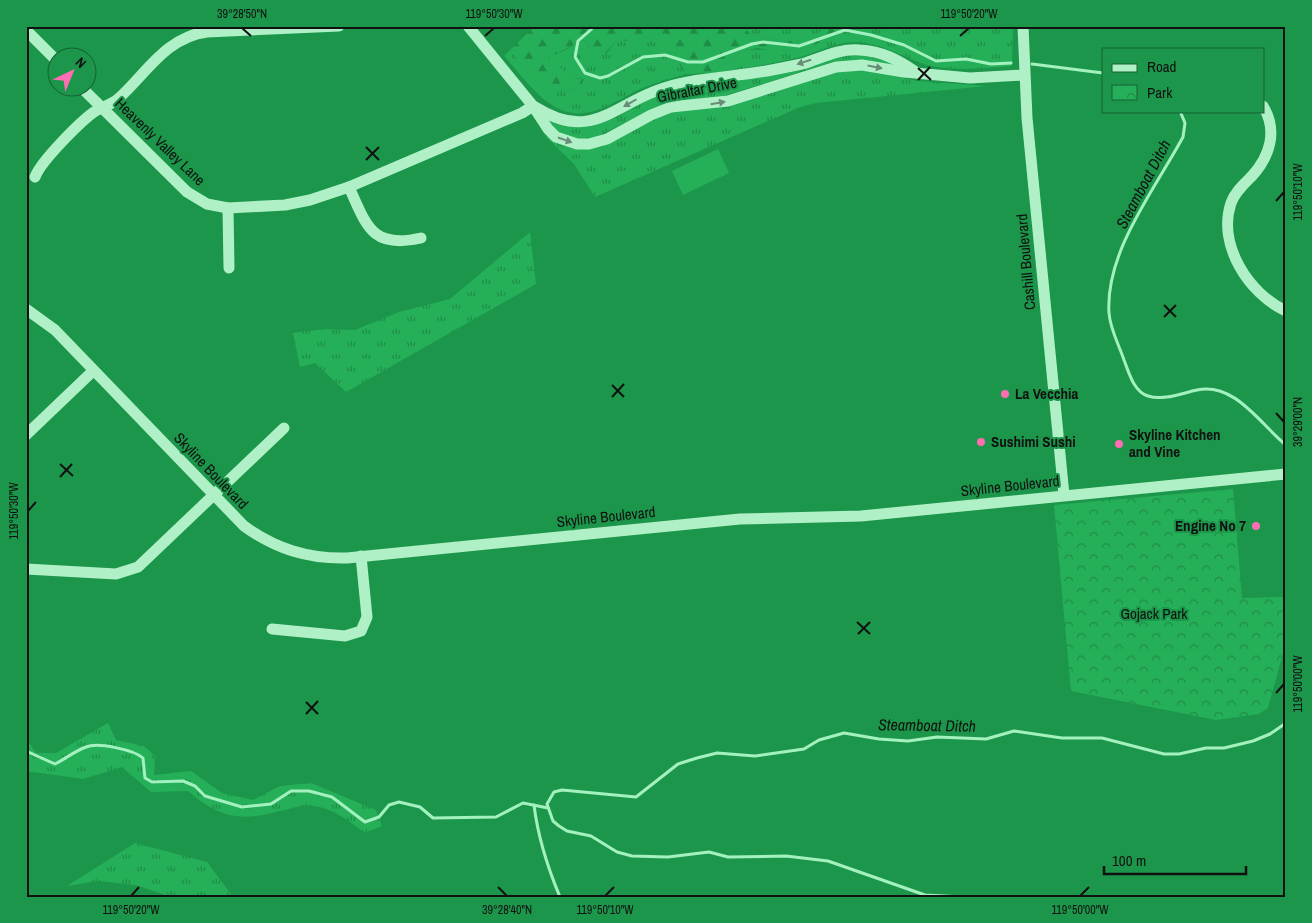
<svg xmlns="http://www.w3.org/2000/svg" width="1312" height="923" viewBox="0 0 1312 923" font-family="'Archivo Narrow',sans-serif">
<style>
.grass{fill:url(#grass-tufts)}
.forest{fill:url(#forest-firs)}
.park{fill:url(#park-crowns)}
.garden{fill:#25af58}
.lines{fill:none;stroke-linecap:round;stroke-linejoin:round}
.stream{stroke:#a3f1bf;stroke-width:3}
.minor{stroke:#b0f0c7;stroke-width:11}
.oneway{fill:#688c75}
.ticks{fill:none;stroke:#111;stroke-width:2}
.poi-dot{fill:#ff6eb3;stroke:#1c964a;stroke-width:2}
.labels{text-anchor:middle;stroke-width:4;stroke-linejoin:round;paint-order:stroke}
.street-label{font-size:15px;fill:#111;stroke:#1c964a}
.poi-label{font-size:15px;font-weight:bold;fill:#111;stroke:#1c964a;text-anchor:start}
.park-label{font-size:15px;fill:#111;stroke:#1c964a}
.water-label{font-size:16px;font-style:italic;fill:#111;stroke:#1c964a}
.neatline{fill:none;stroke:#111;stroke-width:2}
.ticks-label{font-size:12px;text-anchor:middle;fill:#111}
</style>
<defs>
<pattern id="grass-tufts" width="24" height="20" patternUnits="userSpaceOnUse" patternTransform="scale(1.25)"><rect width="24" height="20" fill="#25af58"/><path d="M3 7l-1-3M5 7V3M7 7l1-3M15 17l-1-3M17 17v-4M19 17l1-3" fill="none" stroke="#1f8d47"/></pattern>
<pattern id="forest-firs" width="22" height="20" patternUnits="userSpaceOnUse" patternTransform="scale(1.25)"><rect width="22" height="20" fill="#25af58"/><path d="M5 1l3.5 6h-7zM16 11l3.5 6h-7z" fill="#1f8d47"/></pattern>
<pattern id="park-crowns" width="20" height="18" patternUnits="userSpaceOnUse" patternTransform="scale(1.25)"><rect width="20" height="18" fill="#25af58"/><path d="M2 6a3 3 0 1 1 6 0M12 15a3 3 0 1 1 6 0" fill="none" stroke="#1f8d47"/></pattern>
</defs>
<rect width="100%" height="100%" fill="#1c964a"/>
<g class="grass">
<polygon points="742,26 839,26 795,42 751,35"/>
<path d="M 843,26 L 1013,26 L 1012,66 C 987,68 949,72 924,64 C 901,56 881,43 855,42 C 834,42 819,52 800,57 C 772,64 742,69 713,73 L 735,55 L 748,50 L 797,49 L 836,35 L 845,27 Z"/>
<path d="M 665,33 C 677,39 676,44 677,56 C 678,63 682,69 686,74 C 670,79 653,83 638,90 C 609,104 582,127 549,103 C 532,91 518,71 504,56 L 510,50 C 527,70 553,105 582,84 L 582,78 L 574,79 L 549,60 L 547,58 C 553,53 558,54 564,51 C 571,48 575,42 583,40 L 594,51 L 607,53 L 616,41 L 633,41 Z"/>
<polygon points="856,54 890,61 892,65 866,60 835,61 717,98 667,102 594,138 576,139 564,135 555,130 548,121 566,127 585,127 618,117 636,105 664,93 772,75 831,57"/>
<polygon points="849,70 875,71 917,81 987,86 816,103 800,107 595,197 574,164 544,135 573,149 601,147 662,115 675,111 725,106 810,78"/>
<polygon points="530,232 536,284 346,392 315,363 300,367 293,333 326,329 355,330 399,312 450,299"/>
<path d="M 108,723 L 116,740 L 144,746 L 155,756 L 154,775 L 191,771 L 222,793 L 253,800 L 280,786 L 311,783 L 376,810 L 382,826 L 365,833 C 349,821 335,809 314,806 C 303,804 291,809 280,811 C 241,822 219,818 188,791 L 151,792 L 122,767 L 83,779 L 26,771 L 26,738 L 36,753 L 56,753 Z"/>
<polygon points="135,843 207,862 233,897 171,897 136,885 98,881 67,886"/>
</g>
<path class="forest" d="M 535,26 L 742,26 L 751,35 L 795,42 L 831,28 L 845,27 L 836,35 L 807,48 L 778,51 L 757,48 L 748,50 L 735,55 L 713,73 L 686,74 C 682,69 678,63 677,56 C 676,44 677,39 665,33 L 633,41 L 616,41 L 603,55 L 594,51 L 583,40 L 548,58 L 574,79 L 584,79 C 582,85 578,87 573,89 C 546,98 524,67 510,50 Z"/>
<polygon class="park" points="1233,489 1242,598 1286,597 1286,642 1268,708 1259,714 1216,720 1071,691 1054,505"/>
<polygon class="garden" points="718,149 729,173 683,195 672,171"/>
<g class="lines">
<g class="stream">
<polyline points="595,26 578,41 575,57 585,73 600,78 608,76 643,57 665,55 688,62 703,62 752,44 763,42 799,46 845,30 871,35 904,45 936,61 966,59 991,64 1011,63"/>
<polyline points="1032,64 1103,73"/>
<path d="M 1180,111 L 1185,123 L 1183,137 C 1155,189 1105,252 1109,313 C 1110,329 1119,345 1124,360 C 1129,373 1134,392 1148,396 C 1164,401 1182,393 1197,390 C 1235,382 1260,424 1286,445"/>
<path d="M 26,751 L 55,764 C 65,759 75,751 86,747 C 98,742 134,750 143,758 L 145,778 L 152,782 L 183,781 L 195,786 L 205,796 L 242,807 L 271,804 L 291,791 L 309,791 L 332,797 L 365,822 L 379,817 L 389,805 L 399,802 L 420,807 L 433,818 L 496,817 L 523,803 L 548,808"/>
<path d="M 534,805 C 538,838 547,866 560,897"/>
<polyline points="964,897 925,895 828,861 786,856 728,857 709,852 668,857 632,856 617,852 591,836 567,831 559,826 553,821 547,804 554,792 562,790 636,797 678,764 697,758 717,753 755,756 804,749 819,740 844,733 879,739 908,741 937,737 986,739 1014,731 1062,738 1102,738 1164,754 1179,754 1206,748 1224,748 1253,741 1270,734 1286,723"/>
</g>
<g class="minor">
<polyline points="468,26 533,106 548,129 556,137 577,144 589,144 607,139 651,115 671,107 728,101 836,67 862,65 904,72 970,78 1024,75"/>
<polyline points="1023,26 1027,118 1064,495"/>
<polyline points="26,30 58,62"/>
<polyline points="82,88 187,192 207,204 228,208 285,205 310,200 349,187 522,113 533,106"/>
<path d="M 1263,106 C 1278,131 1270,156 1252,176 C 1244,184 1235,192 1231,203 C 1217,245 1249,294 1286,311"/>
<path d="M 535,107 C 592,143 613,104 664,88 C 698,77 737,77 772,70 C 782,68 792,66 802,64 C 822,58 839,48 860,50 C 882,51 898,60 916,72"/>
<path d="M 35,177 C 41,161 80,122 94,112 C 101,107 111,105 118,99 C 146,74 166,37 207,32 L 339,26"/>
<path d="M 349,187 C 367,227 372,249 421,238"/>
<polyline points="228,208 229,268"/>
<path d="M 26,309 L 55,330 L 244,526 C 276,549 308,559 347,558 L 740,519 L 861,516 L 1286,474"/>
<polyline points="26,435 93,371"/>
<polyline points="26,569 116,574 138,567 284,428"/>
<polyline points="272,629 345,636 361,631 367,617 361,556"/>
</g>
</g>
<defs><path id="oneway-solid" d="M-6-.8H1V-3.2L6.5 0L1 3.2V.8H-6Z" transform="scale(1.25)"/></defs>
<g class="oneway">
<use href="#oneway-solid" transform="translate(804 62) rotate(162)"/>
<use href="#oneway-solid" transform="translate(875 67) rotate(11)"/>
<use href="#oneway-solid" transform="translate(630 103) rotate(150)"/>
<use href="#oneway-solid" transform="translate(718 103) rotate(-10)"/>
<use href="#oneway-solid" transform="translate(565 140) rotate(19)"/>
</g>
<path class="ticks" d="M 242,28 L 251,36M 485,36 L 494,28M 960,36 L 969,28M 918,68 L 931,80M 918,80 L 930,67M 366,147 L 379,160M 366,160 L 379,147M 1276,201 L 1284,192M 1164,305 L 1176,317M 1164,317 L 1176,305M 612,385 L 624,397M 612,397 L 624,384M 1276,413 L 1284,422M 60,464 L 73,476M 60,477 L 72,464M 28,511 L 36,502M 857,622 L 870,634M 858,634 L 870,622M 1276,693 L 1284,684M 306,702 L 318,714M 306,714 L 318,701M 498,887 L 507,896M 131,896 L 139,887M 605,896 L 614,887M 1080,896 L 1089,887"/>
<g class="poi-dot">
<circle cx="1005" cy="394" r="5"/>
<circle cx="981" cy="442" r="5"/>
<circle cx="1119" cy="444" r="5"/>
<circle cx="1256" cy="526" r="5"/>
</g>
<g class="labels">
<g class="street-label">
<text transform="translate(697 90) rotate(-11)" y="5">Gibraltar Drive</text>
<text transform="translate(160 142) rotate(44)" y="5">Heavenly Valley Lane</text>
<text transform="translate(1026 262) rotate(-95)" y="5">Cashill Boulevard</text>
<text transform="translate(211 471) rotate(46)" y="5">Skyline Boulevard</text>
<text transform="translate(1010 486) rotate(-6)" y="5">Skyline Boulevard</text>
<text transform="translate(606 517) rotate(-6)" y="5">Skyline Boulevard</text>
</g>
<g class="poi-label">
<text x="1015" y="399">La Vecchia</text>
<text x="1129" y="440">Skyline Kitchen<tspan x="1129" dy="17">and Vine</tspan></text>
<text x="991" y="447">Sushimi Sushi</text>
<text x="1246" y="531" text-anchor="end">Engine No 7</text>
</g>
<g class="park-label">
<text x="1154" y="619">Gojack Park</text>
</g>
<g class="water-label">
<text transform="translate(1143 184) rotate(-62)" y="6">Steamboat Ditch</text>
<text transform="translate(927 725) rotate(1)" y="6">Steamboat Ditch</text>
</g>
</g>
<rect width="1312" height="923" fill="none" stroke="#1c964a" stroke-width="55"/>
<rect x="1102" y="48" width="162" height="65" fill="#1c964a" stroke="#186133"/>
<rect x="1112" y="64" width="25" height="8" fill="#b0f0c7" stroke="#186133"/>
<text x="1147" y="72" font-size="15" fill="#111111">Road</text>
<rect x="1112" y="85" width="25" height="15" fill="url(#park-crowns)" stroke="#186133"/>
<text x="1147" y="98" font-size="15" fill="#111111">Park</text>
<g transform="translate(72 72) rotate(44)"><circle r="24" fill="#1c964a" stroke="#186133"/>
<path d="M0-4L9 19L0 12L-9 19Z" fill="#ff6eb3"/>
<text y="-8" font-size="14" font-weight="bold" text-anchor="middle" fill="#111111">N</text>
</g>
<path d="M1104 866v8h142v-8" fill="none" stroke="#111111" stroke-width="2.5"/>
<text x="1112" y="866" font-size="15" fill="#111111" stroke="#1c964a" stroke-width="4" paint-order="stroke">100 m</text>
<rect x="28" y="28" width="1256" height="868" class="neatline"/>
<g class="ticks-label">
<text x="242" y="18">39°28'50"N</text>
<text x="494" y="18">119°50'30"W</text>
<text x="969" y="18">119°50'20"W</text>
<text transform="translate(1298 192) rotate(-90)" y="4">119°50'10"W</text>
<text transform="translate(1298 422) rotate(-90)" y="4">39°29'00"N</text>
<text transform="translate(14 511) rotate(-90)" y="4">119°50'30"W</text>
<text transform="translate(1298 684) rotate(-90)" y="4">119°50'00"W</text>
<text x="131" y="914">119°50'20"W</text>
<text x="507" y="914">39°28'40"N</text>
<text x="605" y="914">119°50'10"W</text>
<text x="1080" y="914">119°50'00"W</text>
</g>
</svg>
